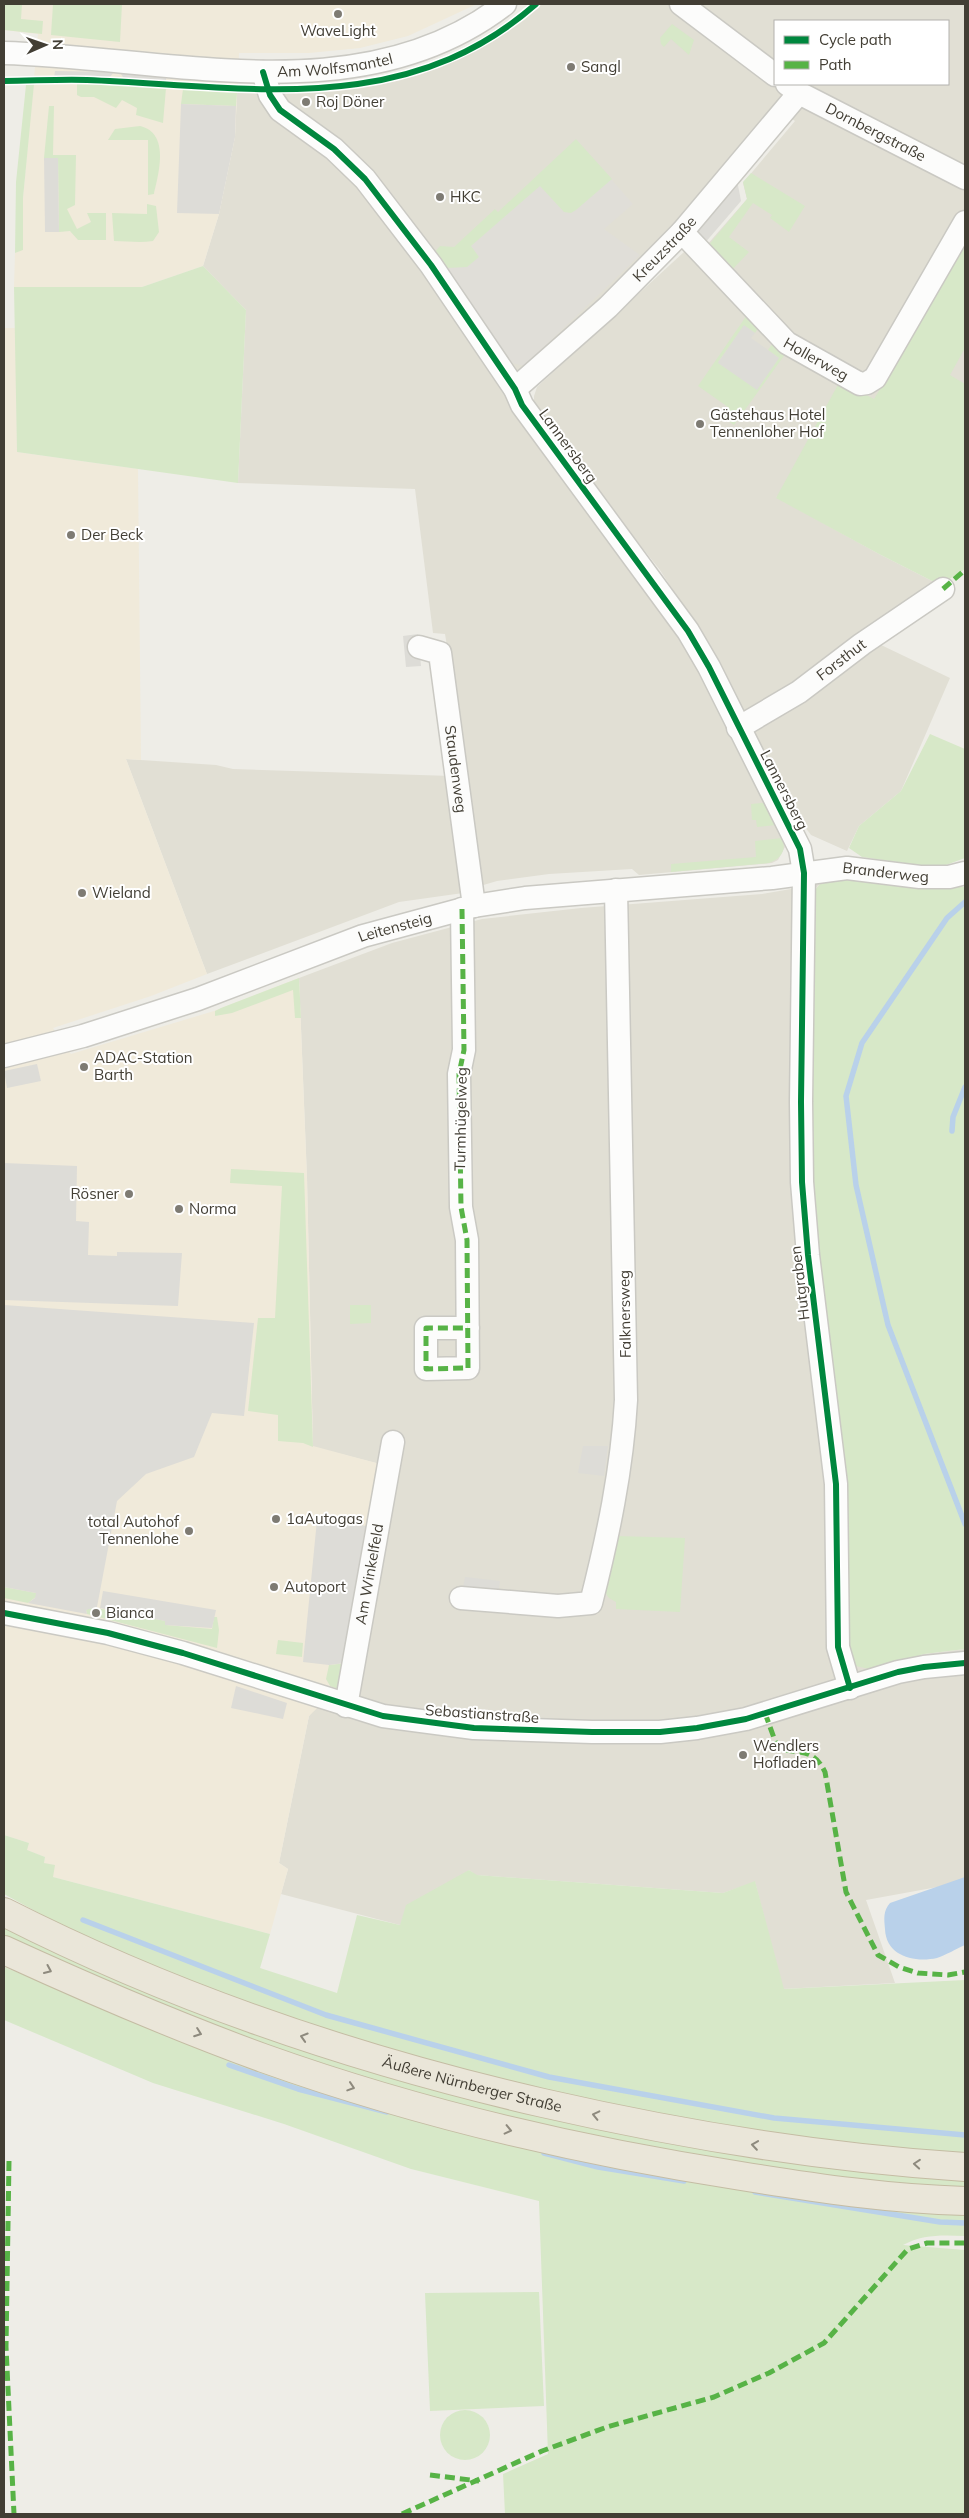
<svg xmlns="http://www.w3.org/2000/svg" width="969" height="2518" viewBox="0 0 969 2518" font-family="Mulish,sans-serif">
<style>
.residential{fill:#e1dfd4;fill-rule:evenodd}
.commercial{fill:#f0eada}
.industrial{fill:#e0ded8}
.green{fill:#d7e8c8}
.parking{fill:#dddcd7}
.water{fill:#b9d1ea}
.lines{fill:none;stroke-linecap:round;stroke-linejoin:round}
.stream{stroke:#b9d1ea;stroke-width:5.5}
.minor-casing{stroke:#cac9c3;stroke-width:25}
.highway-casing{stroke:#c4bca3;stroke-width:30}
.minor{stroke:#fcfcfb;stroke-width:22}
.highway{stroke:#eae6d9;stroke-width:28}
.quiet{stroke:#57b346;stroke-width:5;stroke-dasharray:10 5;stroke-linecap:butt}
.cycleway-casing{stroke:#fff;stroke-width:9}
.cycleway{stroke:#00873e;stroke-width:6}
.oneway{stroke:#8e8a7e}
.poi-dot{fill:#7e7b73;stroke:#fff;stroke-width:2}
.labels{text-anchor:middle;stroke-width:4;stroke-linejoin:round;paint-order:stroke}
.poi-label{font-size:15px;fill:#423e34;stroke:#fff;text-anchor:start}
.street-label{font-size:15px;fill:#423e34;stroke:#fff}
</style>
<rect width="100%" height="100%" fill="#eeede7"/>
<g class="residential">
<path d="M 538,4 L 965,4 L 965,447 L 776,497 L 879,554 L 940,585 L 879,644 L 950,678 L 901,791 L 859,826 L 847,851 L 811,835 L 789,806 L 695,625 L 660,570 L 592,485 L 534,405 L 534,396 L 537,387 L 684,252 L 706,246 L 747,199 L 743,183 L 795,121 L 777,108 L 646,261 L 504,387 L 696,657 L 783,838 L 785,847 L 778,860 L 772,863 L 639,875 L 632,869 L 549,874 L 497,881 L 480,886 L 466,761 L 445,634 L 433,633 L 415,489 L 238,483 L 246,310 L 203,266 L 219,214 L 235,137 L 237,93 L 336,90 L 405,78 L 470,52 L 508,28 ZM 775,21 L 948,21 L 948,84 L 775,84 Z"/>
<polygon points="126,759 216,765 233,769 451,776 463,893 399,902 207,974"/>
<polygon points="820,884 816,888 873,1670 924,1654 965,1649 965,1882 866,1900 895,1983 783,1989 755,1882 723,1893 476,1875 469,1870 400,1925 281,1894 288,1869 279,1863 309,1716 313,1711 380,1464 313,1447 307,1178 299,978 392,943 482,919 581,908 762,894"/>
</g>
<g class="commercial">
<polygon points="4,4 477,4 408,36 360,48 309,53 239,53 235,137 219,214 203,266 142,287 14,287 15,253 23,249 23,198 38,34 4,30"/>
<polygon points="4,328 16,328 17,452 138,469 141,760 126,759 207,974 151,996 53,1028 71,1054 214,1011 299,978 307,1178 313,1446 380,1464 343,1683 309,1716 279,1863 288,1869 270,1934 53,1877 44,1863 45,1857 26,1850 29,1843 4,1835"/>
</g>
<polygon class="industrial" points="576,139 633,204 604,229 640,255 524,366 512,363 447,268"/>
<g class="green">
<polygon points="4,4 22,4 21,19 43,21 42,34 4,30"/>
<polygon points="53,4 122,4 120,42 51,35"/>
<polygon points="672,24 694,40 689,55 671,39 664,47 661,44 660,38"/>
<polygon points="77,83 166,88 163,123 136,115 137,108 122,100 116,108 94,97 81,97 77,95"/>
<polygon points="34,84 23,198 23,250 15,253 16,182 26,85"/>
<polygon points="183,89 237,93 236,106 181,104"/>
<polygon points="49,106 54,106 53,155 76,155 75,205 67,209 77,229 91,222 87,213 106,213 106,240 78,240 70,231 59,232 58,158 44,158"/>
<path d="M 140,126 C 170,133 159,173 154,194 L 148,195 L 148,140 L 108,140 L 115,129 Z"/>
<polygon points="576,139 612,179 576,210 571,213 564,212 540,186 471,246 479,257 467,267 447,268 433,254 440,246 454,247 495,209 498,212"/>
<polygon points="751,173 805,206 789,232 770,218 772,215 753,203 729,237 749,252 730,272 707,247 747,199 743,182"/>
<path d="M 147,204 L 156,206 L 159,232 L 153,241 C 139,243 127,241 114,241 L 112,213 L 147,214 Z"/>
<polygon points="965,230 965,348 950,375 965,384 965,569 940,585 879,554 776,498 840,381 874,399 880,389 878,381"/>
<polygon points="203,266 246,310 238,483 17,452 14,287 142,287"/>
<polygon points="749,312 761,324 755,333 744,326 718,362 779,358 768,350 775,340 786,353 734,425 722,417 728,407 698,386"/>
<polygon points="930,734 965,749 965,858 946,865 925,866 862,857 849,848 859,826 901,791"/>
<polygon points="770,802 776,825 757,827 756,820 752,820 751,804"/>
<path d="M 782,838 C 787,850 781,859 769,863 L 671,872 L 671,864 L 756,857 L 755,841 Z"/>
<polygon points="839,878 965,887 965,1649 924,1654 873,1670 856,1666 849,1656 809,1151 813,892 820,884"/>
<polygon points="299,978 301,1018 295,1018 293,990 232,1013 215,1016 215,1011 221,1008"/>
<polygon points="231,1169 304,1173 313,1447 303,1443 278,1441 278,1415 248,1411 258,1318 275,1318 282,1186 230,1183"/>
<polygon points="350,1305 371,1305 371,1323 350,1324"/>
<polygon points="616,1536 685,1538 680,1612 616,1609 616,1602 609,1598 604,1591"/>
<polygon points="4,1587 36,1593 37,1596 28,1603 4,1598"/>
<polygon points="91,1607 166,1621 166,1625 212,1629 214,1617 217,1617 219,1630 217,1648 87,1614 86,1610"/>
<polygon points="278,1640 303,1643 302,1657 276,1654"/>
<polygon points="348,1663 341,1690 330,1686 326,1679 329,1665"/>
<path d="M 4,1835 L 29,1843 L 27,1850 L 45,1857 L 44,1863 L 55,1865 L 53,1877 L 270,1934 L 260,1968 L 337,1993 L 357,1915 L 400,1925 L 406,1905 L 469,1870 L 477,1875 L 723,1893 L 755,1881 L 784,1989 L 965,1980 L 965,2154 C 744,2145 518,2095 309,2025 C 235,2000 159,1973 88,1939 C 60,1925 32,1909 4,1894 Z"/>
<polygon points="4,1926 269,2037 965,2178 965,2189 833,2178 575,2135 364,2079 265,2045 155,2004 4,1937"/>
<path d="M 4,1967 L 299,2082 L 965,2212 L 965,2236 C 943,2235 923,2234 903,2245 L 965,2250 L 965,2514 L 505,2514 L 503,2474 L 548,2454 L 539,2201 L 411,2169 L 284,2124 L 153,2083 L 4,2020 Z"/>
<polygon points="539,2292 544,2406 430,2411 425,2293"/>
<circle cx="465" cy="2435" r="25"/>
</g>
<g class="parking">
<polygon points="55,71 114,72 109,78 54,78"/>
<polygon points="120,72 166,75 166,82 124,79"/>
<polygon points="181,104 236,106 235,137 219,214 177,213"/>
<polygon points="44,158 58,158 59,232 45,232"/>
<polygon points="737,180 741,201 704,244 693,232"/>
<polygon points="744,325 755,333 751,338 779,358 757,390 718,363"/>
<polygon points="418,634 421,666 406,667 403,636"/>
<polygon points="37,1064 41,1081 7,1088 4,1071"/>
<polygon points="4,1163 77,1166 76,1221 89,1222 88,1255 117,1256 117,1252 182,1253 178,1306 4,1300"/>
<polygon points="4,1305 254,1323 244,1416 212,1413 194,1457 146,1474 117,1501 97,1607 86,1610 87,1614 28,1603 35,1598 36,1593 4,1587"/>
<polygon points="583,1446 608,1446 604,1476 578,1473"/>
<polygon points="317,1520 367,1526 345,1663 329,1665 303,1662"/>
<polygon points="465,1577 500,1581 498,1596 462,1593"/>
<polygon points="103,1591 216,1610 212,1628 165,1625 165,1621 100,1608"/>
<polygon points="236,1686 287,1703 283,1719 231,1708"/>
</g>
<path class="water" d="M 965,1877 L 965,1945 C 956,1949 946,1955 937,1958 C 914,1963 886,1956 885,1929 C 884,1919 883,1911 890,1903 Z"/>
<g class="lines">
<g class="stream">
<polyline points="965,902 947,918 862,1043 846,1096 856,1185 888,1325 965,1524"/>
<polyline points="952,1131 953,1117 965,1087"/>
<polyline points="83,1920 326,2015 549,2077 774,2118 965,2135"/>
<polyline points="229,2065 298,2089 387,2112"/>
<polyline points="544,2153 598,2167 684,2181"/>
<polyline points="755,2192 940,2222 965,2223"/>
</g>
<defs>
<g id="minor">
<polyline points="681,4 775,75"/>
<path id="s1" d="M 4,53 C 168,57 362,115 505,4"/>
<polyline points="263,72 270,95 280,110 334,149 365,179 431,265 515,389 522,405 688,631 709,667 800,849 804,873 801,1102 802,1182 808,1255 836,1484 838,1647 850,1688"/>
<path id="s2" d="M 787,84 L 799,93 L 965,178"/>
<path id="s3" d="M 682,232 L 787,343 L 860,384 L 867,383 L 875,378 L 965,222"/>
<path id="s4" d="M 515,389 L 608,307 L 682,232 L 799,93"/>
<path id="s5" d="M 419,647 L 440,653 L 474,906"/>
<path id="s6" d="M 738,728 L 799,692 L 862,644 L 943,589"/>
<polyline points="462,909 464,1050 459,1074 461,1207 467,1240 468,1368 426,1369 426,1328 468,1328"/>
<path id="s7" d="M 4,1056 L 83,1036 L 198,999 L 363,936 L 474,906 L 525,898 L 772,878 L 847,868 L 920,877 L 949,877 L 965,873"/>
<path d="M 461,1598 L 558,1606 L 591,1603 C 608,1536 622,1470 626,1400 L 616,890"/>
<polyline points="4,1613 108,1633 183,1653 383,1716 474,1728 592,1732 660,1732 697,1728 746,1719 898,1672 924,1667 965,1663"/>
<path id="s8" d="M 346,1706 L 393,1442"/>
</g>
<g id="highway">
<path id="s9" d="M 4,1912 C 175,1999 356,2060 543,2103 C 683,2135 822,2158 965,2167"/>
<path d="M 4,1950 C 89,1989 175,2026 263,2058 C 417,2113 579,2151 741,2176 C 815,2188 890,2199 965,2201"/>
</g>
</defs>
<use href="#minor" class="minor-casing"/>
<use href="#highway" class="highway-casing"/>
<use href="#minor" class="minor"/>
<use href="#highway" class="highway"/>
<g class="quiet">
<polyline points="943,589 965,570"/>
<polyline points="462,909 464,1050 459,1074 461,1207 467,1240 468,1368 426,1369 426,1328 468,1328"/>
<path d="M 765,1713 L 778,1749 C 801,1753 814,1749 825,1772 L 846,1892 L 878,1955 L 899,1967 L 918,1973 L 948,1975 L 965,1972"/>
<polyline points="9,2161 6,2347 14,2514"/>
<polyline points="430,2475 479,2481"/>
<polyline points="402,2514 542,2451 607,2427 714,2397 769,2373 824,2343 908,2249 927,2243 965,2243"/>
</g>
<defs>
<g id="cycleway">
<polyline points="263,72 270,95 280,110 334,149 365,179 431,265 515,389 522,405 688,631 709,667 800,849 804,873 801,1102 802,1182 808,1255 836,1484 838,1647 850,1688"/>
<path d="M 4,81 C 31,81 59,79 87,80 C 246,86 404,120 536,4"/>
<polyline points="4,1613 108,1633 183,1653 383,1716 474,1728 592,1732 660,1732 697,1728 746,1719 898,1672 924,1667 965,1663"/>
</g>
</defs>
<use href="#cycleway" class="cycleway-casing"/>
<use href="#cycleway" class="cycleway"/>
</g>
<defs><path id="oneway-chevron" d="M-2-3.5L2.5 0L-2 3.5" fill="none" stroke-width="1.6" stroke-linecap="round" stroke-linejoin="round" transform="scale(1.25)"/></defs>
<g class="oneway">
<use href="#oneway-chevron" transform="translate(48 1970) rotate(24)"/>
<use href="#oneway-chevron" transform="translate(198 2033) rotate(20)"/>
<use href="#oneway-chevron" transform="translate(304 2037) rotate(-163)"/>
<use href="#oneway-chevron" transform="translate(351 2087) rotate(18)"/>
<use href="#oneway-chevron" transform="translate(596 2115) rotate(-167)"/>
<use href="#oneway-chevron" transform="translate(508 2130) rotate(13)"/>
<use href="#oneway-chevron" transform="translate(755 2145) rotate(-172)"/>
<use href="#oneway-chevron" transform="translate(917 2164) rotate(-175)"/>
</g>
<g class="poi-dot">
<circle cx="338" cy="14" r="5"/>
<circle cx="571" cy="67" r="5"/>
<circle cx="306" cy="102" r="5"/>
<circle cx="440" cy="197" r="5"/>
<circle cx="700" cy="424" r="5"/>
<circle cx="71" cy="535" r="5"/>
<circle cx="82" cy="893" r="5"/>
<circle cx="84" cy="1067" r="5"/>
<circle cx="129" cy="1194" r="5"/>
<circle cx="179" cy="1209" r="5"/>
<circle cx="276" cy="1519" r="5"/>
<circle cx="189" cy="1531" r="5"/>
<circle cx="274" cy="1587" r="5"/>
<circle cx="96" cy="1613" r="5"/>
<circle cx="743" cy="1755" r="5"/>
</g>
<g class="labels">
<g class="poi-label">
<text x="338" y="36" text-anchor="middle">WaveLight</text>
<text x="581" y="72">Sangl</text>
<text x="316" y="107">Roj Döner</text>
<text x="450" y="202">HKC</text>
<text x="710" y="420">Gästehaus Hotel<tspan x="710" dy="17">Tennenloher Hof</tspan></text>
<text x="81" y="540">Der Beck</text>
<text x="92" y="898">Wieland</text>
<text x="94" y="1063">ADAC-Station<tspan x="94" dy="17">Barth</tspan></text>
<text x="119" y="1199" text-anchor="end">Rösner</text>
<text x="189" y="1214">Norma</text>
<text x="286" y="1524">1aAutogas</text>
<text x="179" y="1527" text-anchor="end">total Autohof<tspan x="179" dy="17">Tennenlohe</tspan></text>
<text x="284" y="1592">Autoport</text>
<text x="106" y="1618">Bianca</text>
<text x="753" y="1751">Wendlers<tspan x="753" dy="17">Hofladen</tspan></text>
</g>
<g class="street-label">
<text dy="5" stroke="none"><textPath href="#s1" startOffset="332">Am Wolfsmantel</textPath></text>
<text dy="5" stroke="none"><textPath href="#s2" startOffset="101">Dornbergstraße</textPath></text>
<text dy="5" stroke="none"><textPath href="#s4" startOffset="205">Kreuzstraße</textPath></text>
<text dy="5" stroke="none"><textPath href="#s3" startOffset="186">Hollerweg</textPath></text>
<text transform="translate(568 446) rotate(54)" y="5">Lannersberg</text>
<text dy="5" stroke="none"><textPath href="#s6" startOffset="124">Forsthut</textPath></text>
<text dy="5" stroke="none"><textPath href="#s5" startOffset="139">Staudenweg</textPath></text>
<text transform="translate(784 790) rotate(63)" y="5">Lannersberg</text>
<text dy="5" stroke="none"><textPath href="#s7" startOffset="908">Branderweg</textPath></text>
<text dy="5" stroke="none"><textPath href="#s7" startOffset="412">Leitensteig</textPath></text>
<text transform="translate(461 1119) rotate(-89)" y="5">Turmhügelweg</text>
<text transform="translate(800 1283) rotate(-97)" y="5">Hutgraben</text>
<text transform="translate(625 1314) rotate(-91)" y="5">Falknersweg</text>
<text dy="5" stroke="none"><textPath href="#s8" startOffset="134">Am Winkelfeld</textPath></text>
<text transform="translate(482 1714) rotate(4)" y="5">Sebastianstraße</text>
<text dy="5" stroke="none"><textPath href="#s9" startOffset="500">Äußere Nürnberger Straße</textPath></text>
</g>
</g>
<rect width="969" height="2518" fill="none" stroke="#423e34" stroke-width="10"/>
<rect x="774" y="20" width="175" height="65" fill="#ffffff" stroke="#b3b2ae"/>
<rect x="784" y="36" width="25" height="8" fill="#00873e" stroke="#b3b2ae"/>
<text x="819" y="45" font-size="15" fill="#423e34">Cycle path</text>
<rect x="784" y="61" width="25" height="8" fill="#57b346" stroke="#b3b2ae"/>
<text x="819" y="70" font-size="15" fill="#423e34">Path</text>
<g transform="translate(45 45) rotate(88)" stroke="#ffffff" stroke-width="4" paint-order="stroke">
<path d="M0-4L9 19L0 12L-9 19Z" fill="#423e34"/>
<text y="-8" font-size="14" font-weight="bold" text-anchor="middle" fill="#423e34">N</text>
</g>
</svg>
